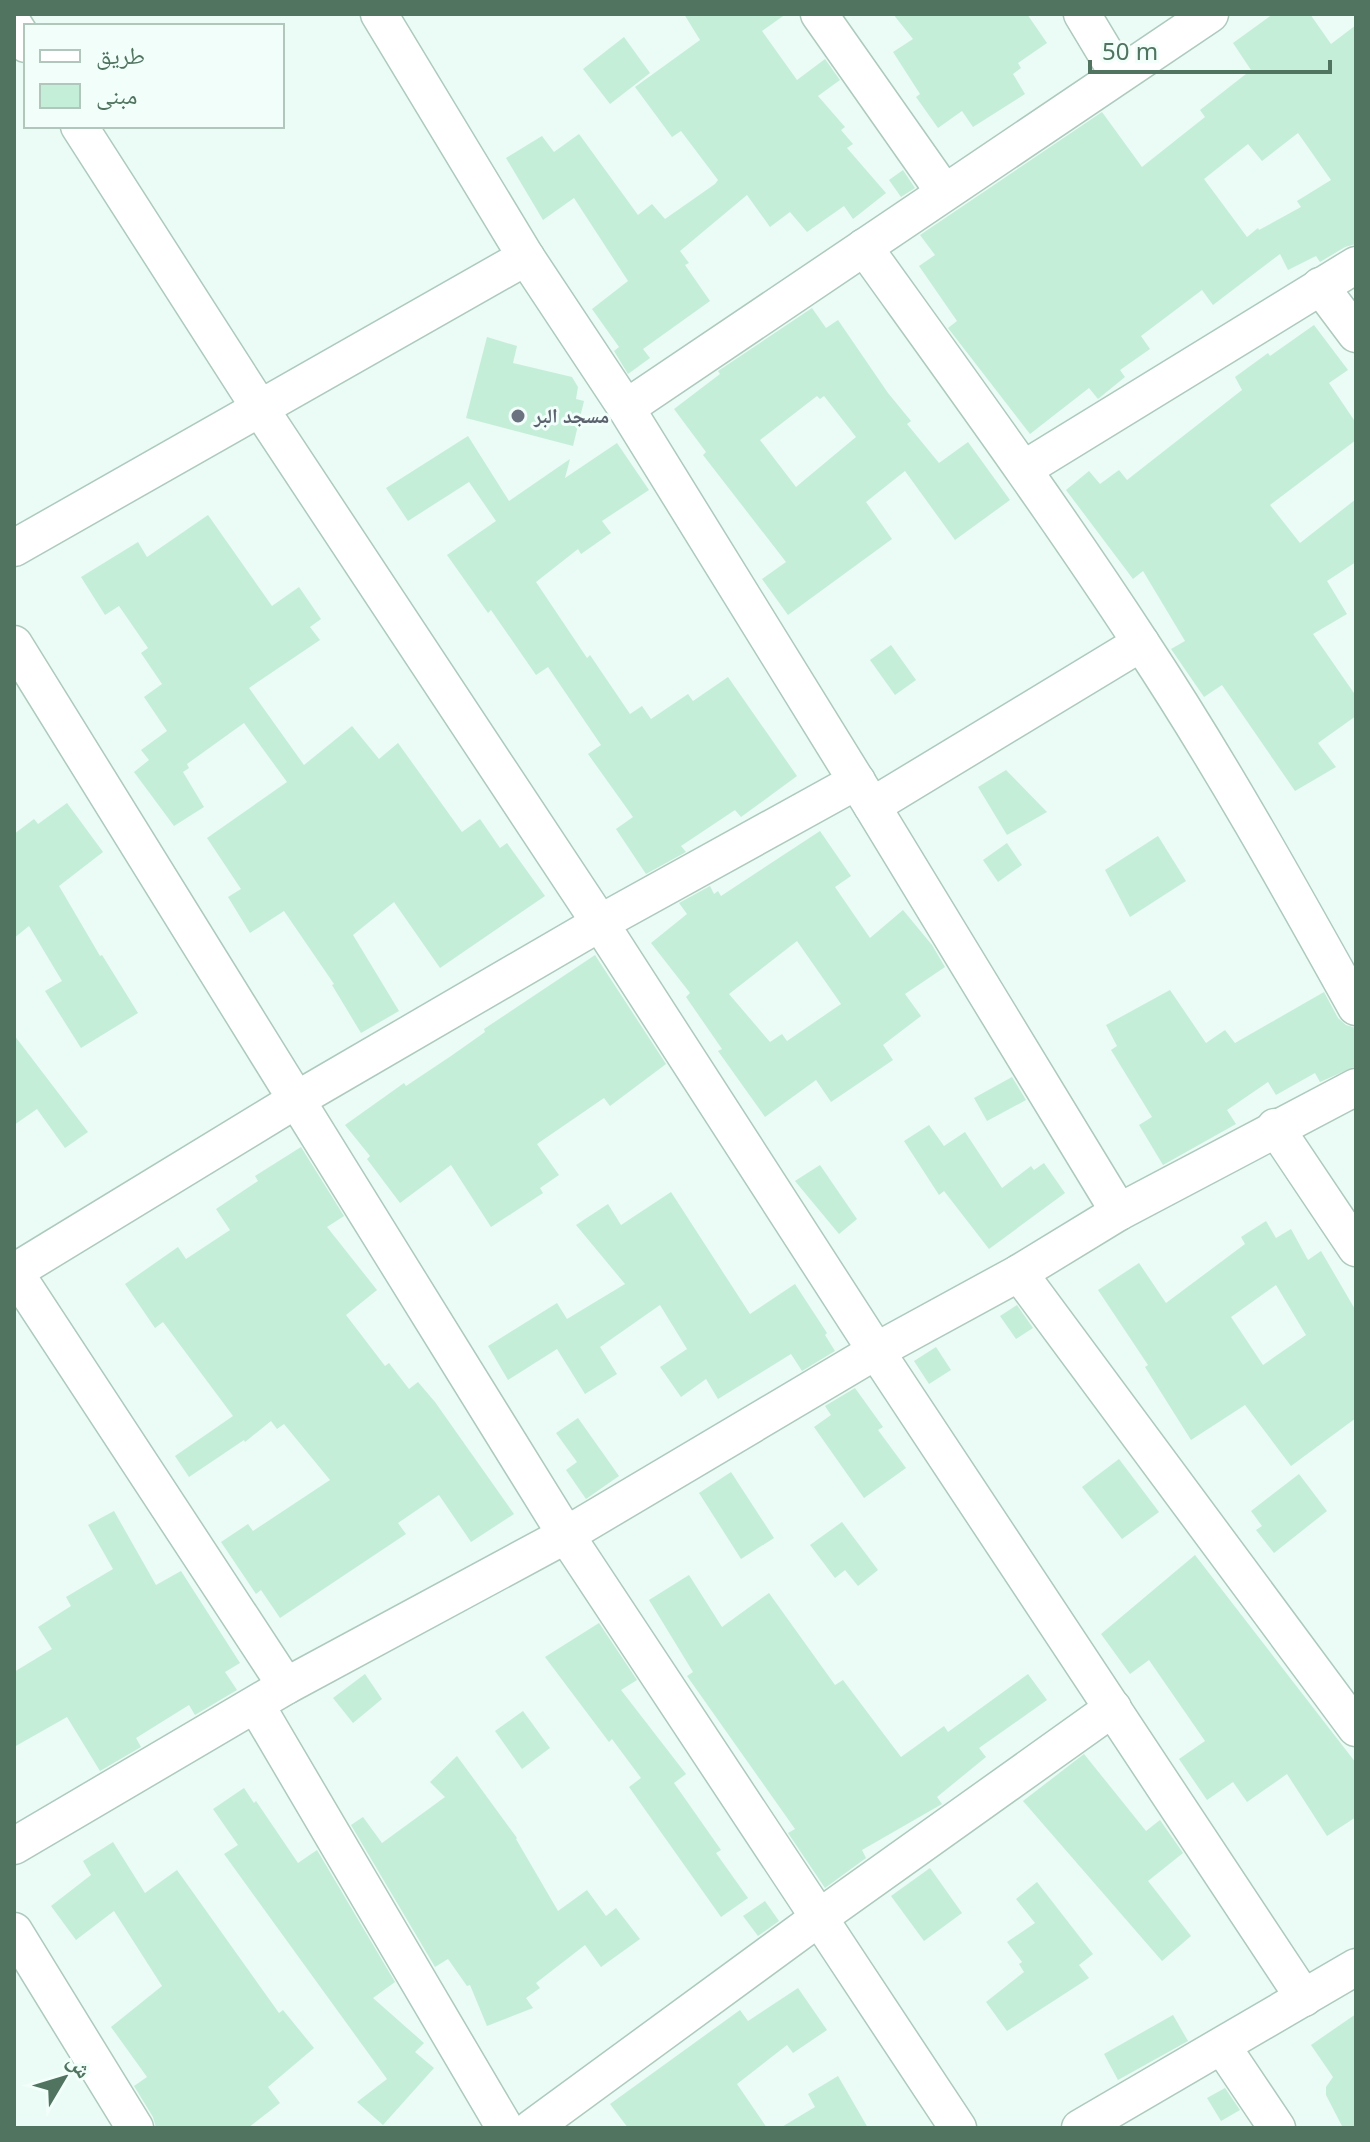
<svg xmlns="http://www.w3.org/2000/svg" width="1370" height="2142" viewBox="0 0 1370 2142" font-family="'Noto Sans','Noto Naskh Arabic',sans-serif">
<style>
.building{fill:#c5eed9;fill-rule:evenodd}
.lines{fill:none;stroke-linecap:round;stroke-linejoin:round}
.street-casing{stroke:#aecabd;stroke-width:39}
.street{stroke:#fff;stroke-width:36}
.worship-dot{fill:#6b7280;stroke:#f1fefa;stroke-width:3}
.labels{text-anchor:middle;stroke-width:6;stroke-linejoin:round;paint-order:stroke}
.worship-label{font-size:20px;font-weight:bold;fill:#5b616d;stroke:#f1fefa;text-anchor:start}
</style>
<rect width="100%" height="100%" fill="#ebfbf6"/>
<g class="building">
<polygon points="684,14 786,14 762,31 797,80 825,59 840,80 818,96 845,127 841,130 853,144 847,148 886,193 853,219 844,206 807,232 790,212 770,227 747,195 680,251 689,263 685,265 710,301 643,349 650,358 628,374 614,351 619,347 592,309 628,281 574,198 543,220 506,158 542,136 554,152 579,134 638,215 652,204 665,219 715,184 718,180 681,131 672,137 635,87 700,40"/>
<polygon points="893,14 1027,14 1047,43 1018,63 1021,68 1013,74 1025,94 973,127 962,111 938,128 916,97 920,94 893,52 913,39"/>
<path d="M 1273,14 L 1310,14 L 1331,44 L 1356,25 L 1356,244 L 1345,247 L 1320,262 L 1316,256 L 1288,270 L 1280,254 L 1213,305 L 1202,290 L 1141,336 L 1150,349 L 1120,370 L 1125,377 L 1098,399 L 1089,388 L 1030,434 L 948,328 L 957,321 L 919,266 L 935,255 L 920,235 L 1102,112 L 1142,167 L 1205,117 L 1200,110 L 1251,70 L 1233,43 ZM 1298,133 L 1331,180 L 1297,201 L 1301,207 L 1259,230 L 1258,228 L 1247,237 L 1204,179 L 1248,144 L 1262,161 Z"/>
<polygon points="624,37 650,73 610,104 583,69"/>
<polygon points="903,170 915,188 901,197 889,180"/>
<path d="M 812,308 L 826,328 L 838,320 L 888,393 L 911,421 L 907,424 L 939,463 L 968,442 L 1010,500 L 955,540 L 905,471 L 866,502 L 892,539 L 788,615 L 762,579 L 786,562 L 703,455 L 706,452 L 674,409 L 720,374 L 718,371 ZM 817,396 L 820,399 L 824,396 L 856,437 L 796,487 L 760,440 Z"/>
<polygon points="1314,325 1348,370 1329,383 1356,423 1356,440 1270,505 1300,543 1356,499 1356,562 1327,581 1347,614 1313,634 1356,696 1356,716 1318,743 1336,767 1295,791 1222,685 1204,697 1171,649 1185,641 1143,571 1133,579 1066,490 1089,471 1100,484 1119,470 1127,480 1242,390 1235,377 1268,353 1270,356"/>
<polygon points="487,337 517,346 513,363 572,377 578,387 576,399 584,401 573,446 466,418"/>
<polygon points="468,436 509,501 570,459 565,478 617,443 649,490 602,521 611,533 581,554 578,549 536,582 587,658 590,655 630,714 642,706 651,719 688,694 693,701 728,677 797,776 741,817 735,810 681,846 686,852 646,874 616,829 633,817 588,754 601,745 548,667 536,675 491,610 488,613 447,555 496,521 469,482 408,521 386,488"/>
<polygon points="208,515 272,606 299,587 321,619 310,627 320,640 249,688 304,765 352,726 379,759 398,743 462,832 480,819 500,848 507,843 545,896 440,968 394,902 353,935 399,1011 361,1033 332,985 334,984 284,911 250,933 228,897 241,889 207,838 287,782 244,723 187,764 189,768 183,772 204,807 174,826 134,772 149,760 141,750 167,731 144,697 162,684 141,653 148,648 119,606 105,615 81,577 138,542 147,557"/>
<polygon points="891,645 916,680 895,695 870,660"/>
<polygon points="1006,770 1047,812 1007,835 978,787"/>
<polygon points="67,803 103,852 59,886 100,956 102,955 138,1013 81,1048 45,991 62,981 29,926 14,938 14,834 34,819 38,824"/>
<path d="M 820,831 L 851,876 L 835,887 L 870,938 L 903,910 L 932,945 L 945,967 L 905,994 L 921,1016 L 883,1045 L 893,1060 L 831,1102 L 816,1080 L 765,1117 L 718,1051 L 722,1049 L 686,997 L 690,993 L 651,943 L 687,914 L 679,903 L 710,886 L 714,894 L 718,891 L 721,896 ZM 797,941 L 841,1004 L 787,1041 L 782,1034 L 770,1042 L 729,994 Z"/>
<polygon points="1158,836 1186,881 1130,917 1105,870"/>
<polygon points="1007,843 1022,865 998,882 983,860"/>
<polygon points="595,955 666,1064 610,1106 604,1098 537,1144 559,1175 540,1188 543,1193 491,1227 451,1165 400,1203 367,1159 370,1156 345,1125 404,1083 406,1086 451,1056 485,1032 484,1029"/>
<polygon points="1170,990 1206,1043 1225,1030 1235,1043 1324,992 1338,1018 1346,1025 1356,1028 1356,1066 1320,1082 1315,1073 1276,1095 1268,1082 1227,1110 1236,1124 1163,1165 1139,1125 1152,1117 1111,1050 1117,1046 1106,1025"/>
<polygon points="14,1035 88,1132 65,1148 37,1109 14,1125"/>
<polygon points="1012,1077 1026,1100 987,1121 974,1098"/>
<polygon points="929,1125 944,1146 965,1132 1002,1188 1031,1166 1034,1170 1044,1163 1065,1193 989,1249 944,1191 939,1195 904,1141"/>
<polygon points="301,1147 344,1216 327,1227 377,1290 346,1315 385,1366 389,1363 409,1389 418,1382 435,1402 514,1514 471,1542 439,1495 398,1523 406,1534 280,1618 261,1590 256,1594 221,1542 248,1524 253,1531 330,1480 284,1424 277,1429 271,1421 245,1442 244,1440 189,1477 175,1456 233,1416 163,1322 155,1328 125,1284 178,1247 186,1259 230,1230 216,1209 258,1181 255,1176"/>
<polygon points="820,1165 857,1219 839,1234 795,1181"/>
<polygon points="671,1192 750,1314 795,1284 827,1333 825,1335 835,1351 802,1371 791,1354 718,1399 706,1379 681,1397 660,1367 687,1349 660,1305 600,1347 617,1374 585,1394 557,1349 508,1380 488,1346 557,1303 567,1319 625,1284 576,1225 608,1204 621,1225"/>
<path d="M 1266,1221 L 1276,1238 L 1291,1229 L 1308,1260 L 1321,1251 L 1356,1311 L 1356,1418 L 1291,1466 L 1245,1405 L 1191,1440 L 1145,1367 L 1148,1365 L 1098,1290 L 1139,1263 L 1166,1303 L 1245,1244 L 1241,1237 ZM 1276,1285 L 1306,1335 L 1263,1365 L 1231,1317 Z"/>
<polygon points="1017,1305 1033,1328 1016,1339 1000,1316"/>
<polygon points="936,1347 951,1370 929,1384 914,1361"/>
<polygon points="855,1388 883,1427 878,1430 906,1468 864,1498 814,1427 831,1415 825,1406"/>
<polygon points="578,1418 619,1476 586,1499 566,1470 577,1462 556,1433"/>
<polygon points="1119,1459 1159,1512 1122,1539 1082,1487"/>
<polygon points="731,1472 774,1538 741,1559 699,1493"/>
<polygon points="1299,1474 1327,1511 1274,1553 1256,1530 1262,1526 1251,1511"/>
<polygon points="114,1511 156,1585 181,1571 240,1663 225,1672 237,1690 195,1715 189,1705 136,1738 141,1747 100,1771 67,1717 14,1747 14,1672 52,1649 38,1627 71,1606 66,1597 113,1569 88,1525"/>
<polygon points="842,1522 878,1570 858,1586 845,1570 835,1578 810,1545"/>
<polygon points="1195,1555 1356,1763 1356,1817 1327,1836 1287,1774 1247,1802 1233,1782 1207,1800 1179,1759 1205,1741 1149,1660 1130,1674 1101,1634"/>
<polygon points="689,1575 722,1627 769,1593 835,1685 843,1680 901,1757 944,1726 948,1732 1028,1674 1047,1700 979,1748 986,1757 937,1797 942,1804 862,1850 866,1858 825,1888 788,1833 795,1829 687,1676 693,1672 649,1600"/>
<polygon points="599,1623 637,1680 621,1690 686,1774 674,1783 721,1850 716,1853 748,1898 721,1917 629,1787 641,1778 612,1739 609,1742 545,1657"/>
<polygon points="365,1674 382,1699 353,1723 333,1698"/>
<polygon points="523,1711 550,1748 522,1769 495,1731"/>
<polygon points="1084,1754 1146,1831 1160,1820 1183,1853 1148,1881 1191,1936 1162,1961 1023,1801"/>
<polygon points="457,1756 517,1838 516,1839 558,1911 587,1890 606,1916 616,1908 640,1939 601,1967 585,1945 536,1983 540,1988 526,1998 533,2008 487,2026 470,1985 467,1986 448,1959 435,1967 351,1825 363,1817 382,1843 445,1797 430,1782"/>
<polygon points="244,1788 254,1803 256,1801 298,1863 317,1850 395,1982 373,1998 424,2043 415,2052 434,2068 383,2125 357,2102 387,2079 224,1854 238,1845 213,1809"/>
<polygon points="113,1842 145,1893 177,1870 279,2013 283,2010 314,2048 268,2087 280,2103 248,2128 156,2128 153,2117 134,2086 147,2077 111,2027 162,1986 114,1911 76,1940 51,1906 91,1875 83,1861"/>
<polygon points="930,1868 962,1913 924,1941 891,1896"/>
<polygon points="1037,1882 1093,1954 1079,1965 1089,1978 1007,2031 986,2002 1024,1972 1019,1964 1022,1962 1007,1942 1035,1923 1016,1899"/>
<polygon points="765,1901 779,1921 758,1936 743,1916"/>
<polygon points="798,1988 827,2030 793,2053 787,2045 737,2084 767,2128 628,2128 610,2104 740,2010 748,2021"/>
<polygon points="1356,2014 1356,2128 1343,2128 1326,2095 1326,2087 1333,2077 1311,2045"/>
<polygon points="1173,2015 1188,2041 1118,2080 1104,2054"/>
<polygon points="838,2076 868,2128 780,2128 815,2107 808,2094"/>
<polygon points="1225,2088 1240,2110 1221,2121 1207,2098"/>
</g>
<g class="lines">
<defs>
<g id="street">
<polyline points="379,14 526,257 626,408 872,806 1119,1212"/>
<polyline points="819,14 944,192"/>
<polyline points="1082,14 1118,74"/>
<polyline points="14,25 26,44"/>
<polyline points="79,126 261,410 600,923 876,1351 1304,1998"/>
<path d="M 864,247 C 958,378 1053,508 1141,643 C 1219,761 1287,883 1356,1007"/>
<polyline points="1320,286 1356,334"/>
<polyline points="626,408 1210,14"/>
<polyline points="1024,469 1356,265"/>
<polyline points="14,548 526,257"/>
<polyline points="14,644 566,1535 958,2128"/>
<polyline points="872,806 1141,643"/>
<polyline points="1275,1127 1356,1248"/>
<polyline points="14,1271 286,1686"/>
<polyline points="14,1272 296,1100 600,923 857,781"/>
<polyline points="1019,1273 1356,1728"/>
<polyline points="256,1705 505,2128"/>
<polyline points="14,1846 286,1686 566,1535 876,1351 1019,1273 1119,1212 1356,1087"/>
<polyline points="14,1931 135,2128"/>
<polyline points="1222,2046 1277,2128"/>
<polyline points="532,2128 820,1917 1113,1708"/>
<polyline points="1080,2128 1356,1967"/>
</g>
</defs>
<use href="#street" class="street-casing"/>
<use href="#street" class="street"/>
</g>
<circle class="worship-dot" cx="518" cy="416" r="8"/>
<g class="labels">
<g class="worship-label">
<text x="534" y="423">مسجد البر</text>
</g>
</g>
<rect width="1370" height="2142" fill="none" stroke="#507460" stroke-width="32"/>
<rect x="24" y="24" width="260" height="104" fill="#f1fefa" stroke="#b1c7bc" stroke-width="2"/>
<rect x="40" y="50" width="40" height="12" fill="#ffffff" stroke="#b1c7bc" stroke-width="2"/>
<text x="96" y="64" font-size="24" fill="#507460">طريق</text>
<rect x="40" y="84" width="40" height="24" fill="#c5eed9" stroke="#b1c7bc" stroke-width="2"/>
<text x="96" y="104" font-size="24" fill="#507460">مبنى</text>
<g transform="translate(64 2078) rotate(52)" stroke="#f1fefa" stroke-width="6" paint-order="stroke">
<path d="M0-6L14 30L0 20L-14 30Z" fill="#507460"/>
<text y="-12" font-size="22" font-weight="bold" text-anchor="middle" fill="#507460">ش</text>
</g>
<path d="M1090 60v12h240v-12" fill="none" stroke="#507460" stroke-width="4"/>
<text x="1102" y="60" font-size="24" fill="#507460" stroke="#f1fefa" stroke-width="6" paint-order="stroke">50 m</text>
</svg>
